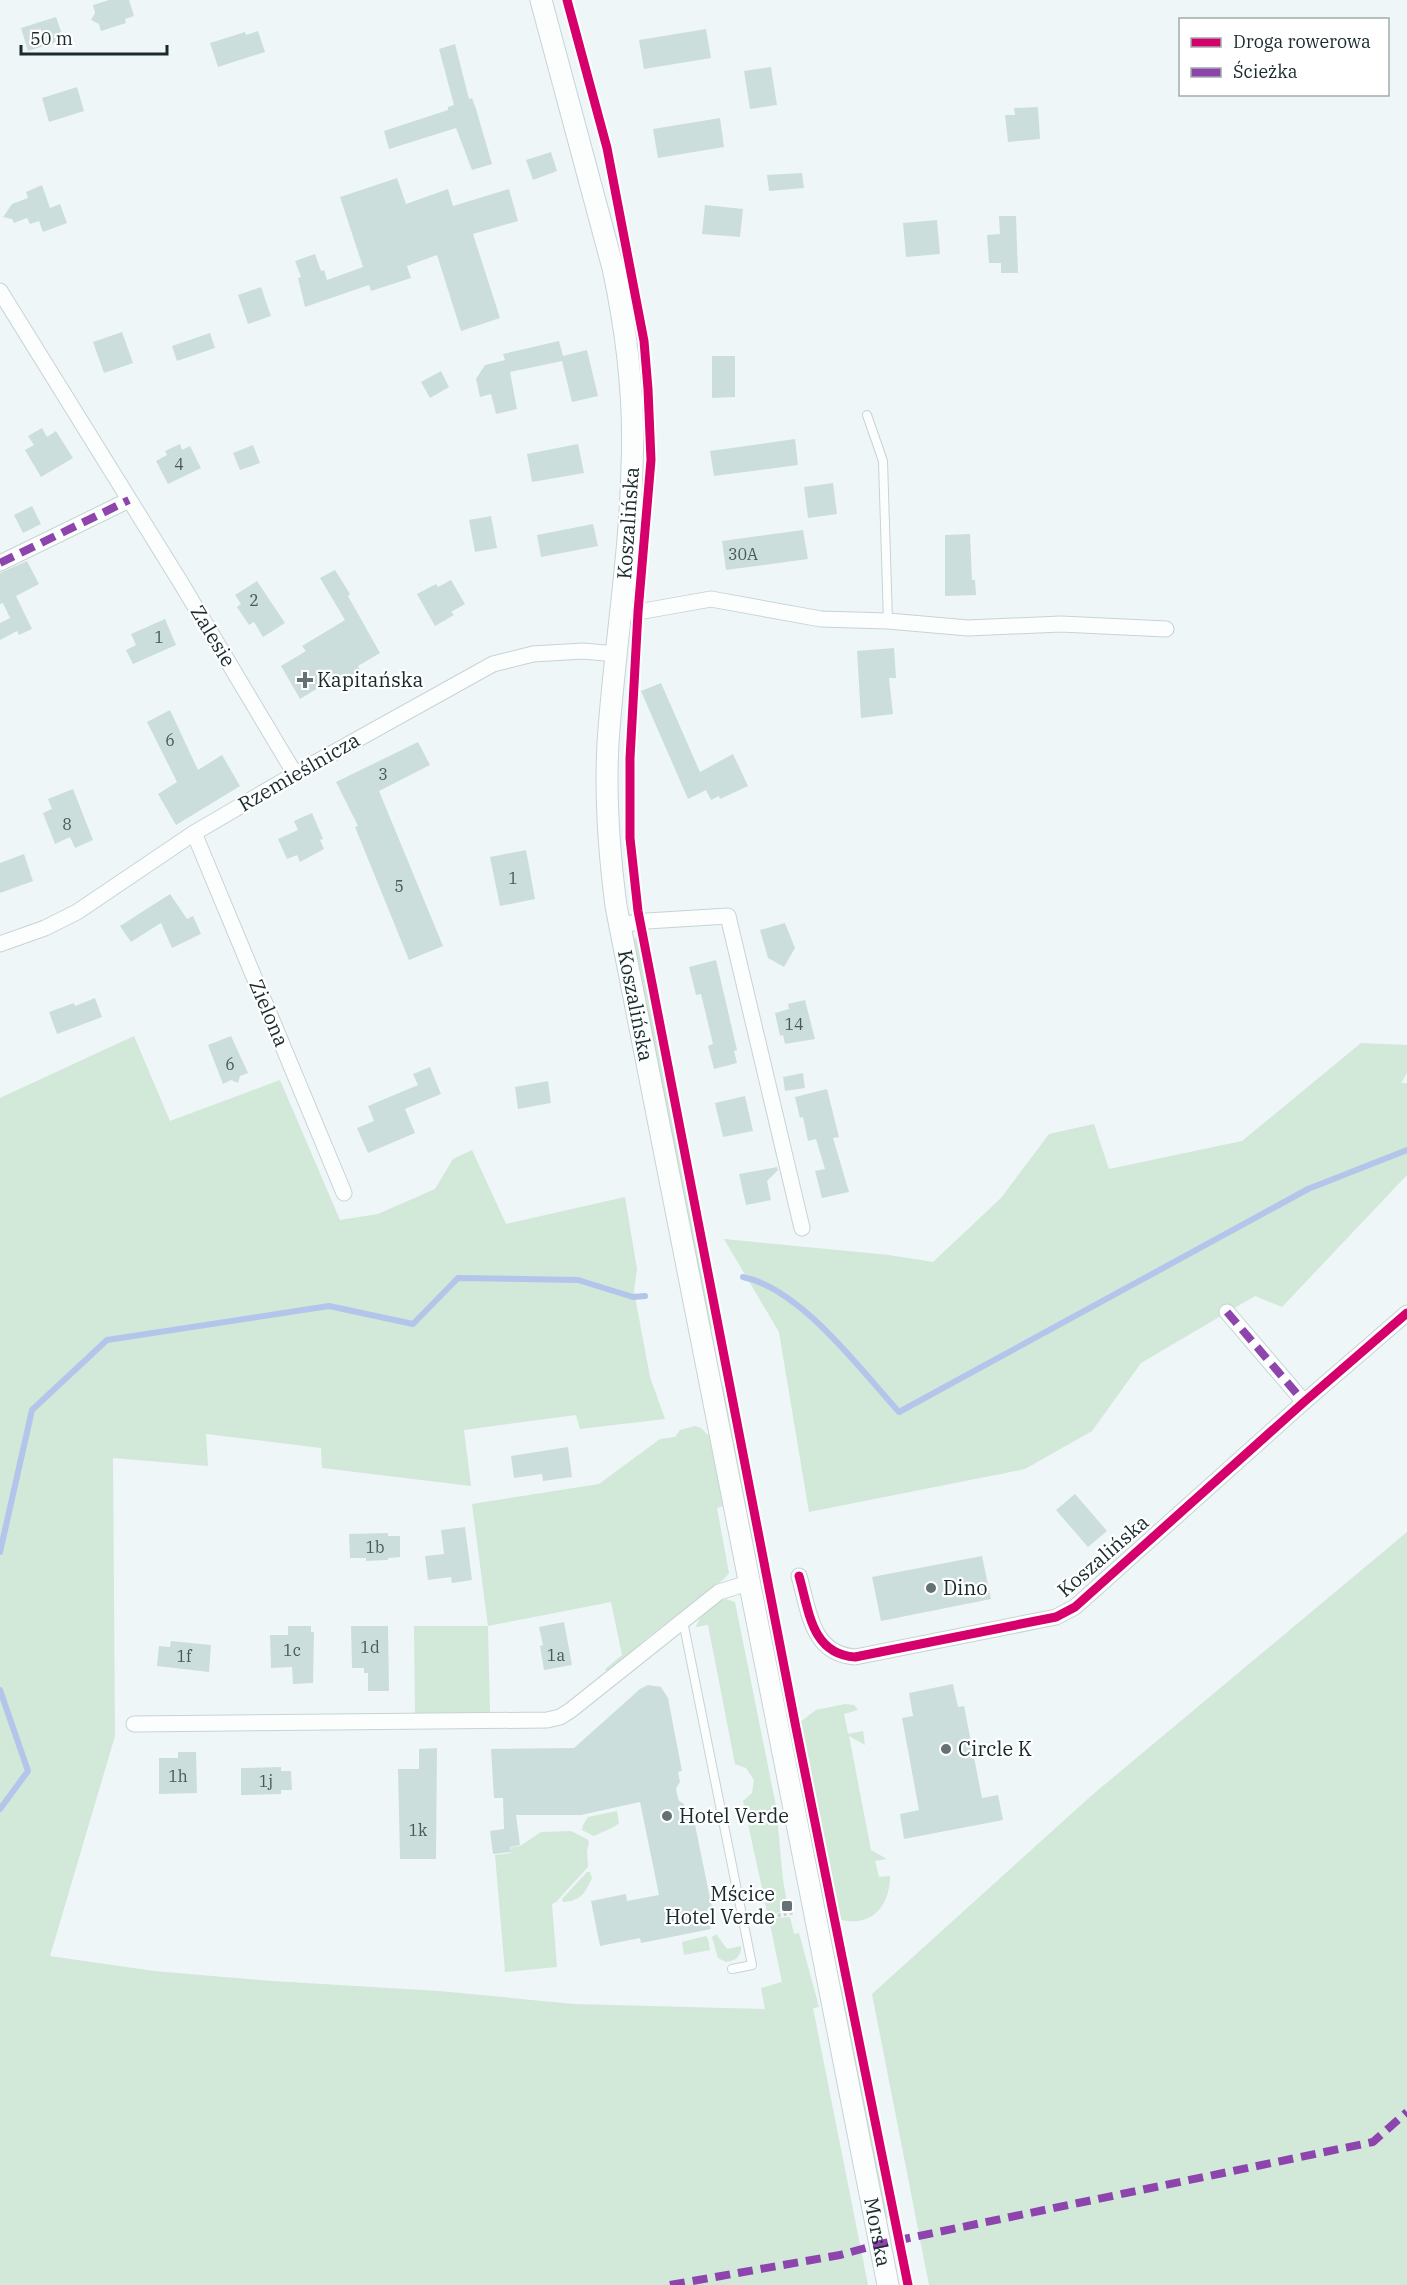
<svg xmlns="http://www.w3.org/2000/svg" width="1407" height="2285" viewBox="0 0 1407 2285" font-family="'IBM Plex Serif',serif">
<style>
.green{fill:#d2e8d8}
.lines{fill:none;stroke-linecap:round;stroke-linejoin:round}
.stream{stroke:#b3c5eb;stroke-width:6}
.building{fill:#ccdedc}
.service-casing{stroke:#c7d3d5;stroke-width:10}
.minor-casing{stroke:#c7d3d5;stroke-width:17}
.secondary-casing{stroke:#c7d3d5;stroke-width:23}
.path{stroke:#cfd3d3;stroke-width:4;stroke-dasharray:3 3;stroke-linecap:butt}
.service{stroke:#fcfefe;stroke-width:8}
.minor{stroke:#fcfefe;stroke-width:15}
.secondary{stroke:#fcfefe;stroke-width:21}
.quiet{stroke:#8e44ad;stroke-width:8;stroke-dasharray:15 8;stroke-linecap:butt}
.cycleway-casing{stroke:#fff;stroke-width:13}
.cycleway{stroke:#d6006c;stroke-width:9}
.poi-dot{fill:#647275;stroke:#fff;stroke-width:2}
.labels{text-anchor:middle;stroke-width:4.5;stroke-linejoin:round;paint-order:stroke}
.number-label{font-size:16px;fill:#46585a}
.street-label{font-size:20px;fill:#1a2b2e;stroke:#fff}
.poi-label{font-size:20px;fill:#1a2b2e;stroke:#fff;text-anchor:start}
</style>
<rect width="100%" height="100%" fill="#eef6f8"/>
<g class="green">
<polygon points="638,935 716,1328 710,1329 633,941"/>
<polygon points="134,1036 170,1121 280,1080 340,1220 378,1214 435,1189 453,1159 472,1150 506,1224 625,1197 637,1269 634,1291 650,1377 665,1419 580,1429 576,1415 464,1430 471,1486 322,1468 321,1448 206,1434 208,1466 113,1458 115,1736 50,1956 154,1971 272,1981 439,1991 574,2004 765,2009 761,1988 782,1982 769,1919 790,1917 794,1934 799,1933 819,2007 813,2008 868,2285 0,2285 0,1098"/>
<polygon points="1361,1043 1407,1045 1407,1073 1401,1083 1407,1083 1407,1175 1282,1307 1255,1296 1141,1363 1092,1431 1025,1469 809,1512 779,1332 724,1239 889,1255 933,1262 1001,1198 1049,1134 1094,1124 1109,1169 1242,1141"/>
<polygon points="726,1385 750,1507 744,1508 721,1386"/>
<polygon points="695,1426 701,1428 709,1436 723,1506 717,1508 729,1573 724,1579 648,1637 608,1672 605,1669 622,1655 611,1602 488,1626 490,1713 415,1715 414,1626 488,1626 472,1504 599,1484 660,1439 675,1437 680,1430"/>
<polygon points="753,1520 761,1563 753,1552 747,1521"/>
<polygon points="1407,1532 1407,2285 929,2285 872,1994 1091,1796"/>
<path d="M 726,1599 L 735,1602 L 776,1806 L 783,1880 L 788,1909 L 768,1916 L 743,1801 L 752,1793 L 754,1780 L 746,1768 L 735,1764 L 708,1625 L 696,1627 C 700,1615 712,1602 726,1599 Z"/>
<path d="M 769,1601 L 785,1681 C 770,1660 763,1626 769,1601 Z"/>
<path d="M 845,1704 L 854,1705 L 858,1710 L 844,1714 L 848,1734 L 863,1731 L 865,1745 L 849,1736 L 871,1850 L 887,1859 L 875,1861 L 879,1877 L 890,1876 C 890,1906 871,1929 838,1919 L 800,1722 L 816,1710 Z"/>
<polygon points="794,1733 830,1910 822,1899 792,1747"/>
<path d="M 617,1811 L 619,1823 C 616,1827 600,1833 594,1836 L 582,1830 L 583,1825 L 588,1817 Z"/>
<polygon points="571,1831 587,1839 589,1842 587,1851 588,1867 556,1902 552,1904 557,1967 505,1972 495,1855 511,1853 511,1847 520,1846 541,1832"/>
<path d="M 587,1872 L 590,1872 L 592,1878 C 585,1893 581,1901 563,1902 L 562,1899 Z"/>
<path d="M 716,1934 L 727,1949 L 741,1946 C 742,1956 735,1961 726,1962 L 718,1958 L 712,1937 Z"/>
<polygon points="706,1936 708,1939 710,1950 684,1955 682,1942"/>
<polygon points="842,1970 891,2220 886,2218 841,1993"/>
</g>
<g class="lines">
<g class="stream">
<path d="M 743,1277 C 801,1289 859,1368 899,1412 L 1308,1189 L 1407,1150"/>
<polyline points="0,1552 32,1410 107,1340 329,1306 413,1324 458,1278 578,1280 633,1297 645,1296"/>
<polyline points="0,1690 28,1771 0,1809"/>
</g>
</g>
<g class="building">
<polygon points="109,0 129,0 134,16 125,19 126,23 101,31 99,24 91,20 95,13 93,5"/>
<polygon points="56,17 64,40 28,51 21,28"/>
<polygon points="706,29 711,58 644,69 639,40"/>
<polygon points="258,31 265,52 218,67 210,43 245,32 246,35"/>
<polygon points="455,44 469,99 472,98 476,109 492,164 472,170 456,128 389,149 384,131 448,110 448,107 454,105 439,49"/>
<polygon points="771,67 777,105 750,109 744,71"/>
<polygon points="77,87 84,111 49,122 42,98"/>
<polygon points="1038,107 1040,139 1008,142 1005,115 1015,115 1014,108"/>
<polygon points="720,118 724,147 658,158 653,129"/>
<polygon points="551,152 557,171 533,180 526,160"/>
<polygon points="802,173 804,188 769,191 767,175"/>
<polygon points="397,178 406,204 448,189 453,206 509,189 518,221 473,234 500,318 461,331 437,255 407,266 411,278 371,291 369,285 305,307 298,278 301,277 295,261 315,254 321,271 324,270 327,280 363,267 340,197"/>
<polygon points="42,185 50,208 60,204 67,223 43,232 39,221 30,224 27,218 14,223 12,219 3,217 12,204 28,198 26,192"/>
<polygon points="705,205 743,209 740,237 702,234"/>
<polygon points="999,216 1016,216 1018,273 1001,273 1001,263 989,263 987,235 1000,234"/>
<polygon points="937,220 940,254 906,257 903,223"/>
<polygon points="261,287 271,316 248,324 238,295"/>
<polygon points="122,332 133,363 104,373 93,342"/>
<polygon points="210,333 215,348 177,361 172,346"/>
<polygon points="559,341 563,356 587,350 598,396 572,402 562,361 510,372 517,409 496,414 491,394 480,397 476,379 485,365 505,360 503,354"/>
<polygon points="712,356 735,356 735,397 712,398"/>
<polygon points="441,371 449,387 430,398 421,382"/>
<polygon points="42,428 47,437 56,431 73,458 41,477 25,450 34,445 28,436"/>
<polygon points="795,439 798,465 714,476 710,451"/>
<polygon points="180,444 182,450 190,446 201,468 168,484 156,461 167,455 165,451"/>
<polygon points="578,444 584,473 532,482 527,454"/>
<polygon points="253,445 260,463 240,470 233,453"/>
<polygon points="833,483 837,514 808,518 804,487"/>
<polygon points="32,506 41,524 23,533 14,515"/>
<polygon points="491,516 497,548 475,552 469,520"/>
<polygon points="593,524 598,546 541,557 537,535"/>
<polygon points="803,530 808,559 726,570 722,541"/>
<polygon points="970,534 972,580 975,580 976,595 945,596 945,535"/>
<polygon points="27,561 39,584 16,596 32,629 19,635 17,631 0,640 0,623 10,618 3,603 0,604 0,573"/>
<polygon points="335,570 350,594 348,596 380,653 358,666 360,670 331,687 328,682 300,699 281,666 306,651 302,646 345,620 320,578"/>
<polygon points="451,580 465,604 451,612 454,615 435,626 417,594 436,584 438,587"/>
<polygon points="257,581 285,623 263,637 254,622 249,625 237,607 241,604 235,595"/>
<polygon points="165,619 176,645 133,664 126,650 136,645 131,634"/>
<polygon points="894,648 896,678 889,678 893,714 861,718 857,651"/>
<polygon points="661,683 700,772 733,754 748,786 720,799 719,796 711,800 706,790 688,799 641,691"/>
<polygon points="170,710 198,770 222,755 240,786 176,825 158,794 177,782 147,722"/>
<polygon points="418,742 430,765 379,791 443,946 409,960 355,827 358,826 336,782"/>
<polygon points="73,789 93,840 75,848 70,837 55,844 43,813 52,809 48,799"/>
<polygon points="312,813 323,839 320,840 324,849 300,862 297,855 287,859 278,839 298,830 294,821"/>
<polygon points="526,850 535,899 500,906 490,857"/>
<polygon points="24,854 33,881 0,893 0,863"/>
<polygon points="170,894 187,919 193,916 201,934 172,948 161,923 131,942 120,926"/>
<polygon points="785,923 795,948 784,967 768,958 760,930"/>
<polygon points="716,960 737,1050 734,1051 737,1063 714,1069 708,1046 713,1044 701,994 696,995 689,967"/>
<polygon points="95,998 102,1017 57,1034 49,1012 74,1003 75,1006"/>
<polygon points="805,1000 815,1039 785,1044 783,1035 780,1036 775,1013 789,1009 788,1004"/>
<polygon points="231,1036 248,1073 240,1076 238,1083 231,1080 223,1084 208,1045"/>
<polygon points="430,1067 441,1094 405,1109 415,1133 368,1153 357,1128 374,1121 368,1106 418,1085 413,1074"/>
<polygon points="803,1073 805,1088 785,1091 783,1077"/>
<polygon points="548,1081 551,1103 518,1109 515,1087"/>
<polygon points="827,1089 839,1137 833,1138 849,1192 822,1198 815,1171 825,1169 816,1139 808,1141 803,1117 800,1118 795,1097"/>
<polygon points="745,1096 753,1131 723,1137 715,1103"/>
<polygon points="777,1167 778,1170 767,1181 771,1200 746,1205 739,1174"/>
<polygon points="568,1447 572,1477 543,1481 542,1474 514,1478 511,1456"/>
<polygon points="1075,1494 1107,1531 1088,1547 1056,1510"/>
<polygon points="465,1527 472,1580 452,1583 451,1577 428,1580 425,1556 444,1554 441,1530"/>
<polygon points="388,1533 388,1536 400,1536 400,1557 388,1558 388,1560 366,1561 366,1558 350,1558 349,1534"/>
<polygon points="982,1556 991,1599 881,1621 872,1577"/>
<polygon points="564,1622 572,1665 544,1670 540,1646 543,1645 539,1627"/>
<polygon points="288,1626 311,1626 311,1632 314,1632 313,1683 293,1684 292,1667 271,1668 270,1635 288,1635"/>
<polygon points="351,1626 388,1626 389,1691 368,1691 368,1673 364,1673 364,1668 352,1668"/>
<polygon points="171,1641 211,1645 209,1672 157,1666 159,1646 170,1647"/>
<polygon points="953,1684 958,1707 964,1706 982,1798 998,1795 1003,1820 904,1839 900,1814 919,1810 902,1718 913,1716 909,1693"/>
<polygon points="648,1685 661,1687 668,1698 682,1771 678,1772 680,1782 676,1788 677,1794 679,1801 684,1804 686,1817 693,1815 712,1908 707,1909 711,1929 641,1943 640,1938 600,1946 591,1901 626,1894 627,1901 659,1895 640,1802 581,1815 516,1815 520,1845 510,1847 511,1852 493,1854 490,1831 504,1829 503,1798 494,1798 491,1749 574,1748 640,1689"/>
<polygon points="437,1748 436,1859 400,1859 398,1769 419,1769 419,1749"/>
<polygon points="178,1752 196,1752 197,1793 159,1794 159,1758 178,1758"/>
<polygon points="281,1767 281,1771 291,1771 292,1790 281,1790 281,1794 241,1795 241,1768"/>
</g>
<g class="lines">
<defs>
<g id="service">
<polyline points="867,415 883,461 888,621"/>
<polyline points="683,1621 752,1965 732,1969"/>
</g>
<g id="minor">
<polyline points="0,291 181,583 295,774"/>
<polyline points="0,563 129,500"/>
<polyline points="620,611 638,612 711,599 821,619 888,621 968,628 1061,624 1166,629"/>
<polyline points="194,833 344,1193"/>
<polyline points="619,925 647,921 728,916 802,1228"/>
<polyline points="0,944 45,928 77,912 194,833 295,774 493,664 533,654 583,651 616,654"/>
<polyline points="1227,1312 1304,1402"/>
<path d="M 799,1576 C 809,1610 811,1654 855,1657 L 1056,1617 L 1075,1607 L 1304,1402 L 1407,1313"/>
<polyline points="134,1724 547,1720 560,1717 571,1710 719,1592 748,1583"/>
</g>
<g id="secondary">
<path id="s1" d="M 541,0 L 613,268 C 627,333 635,400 632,467 C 630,559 614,651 608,743 C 605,798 609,852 616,906 L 888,2285"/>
</g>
</defs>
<use href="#service" class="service-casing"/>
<use href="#minor" class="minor-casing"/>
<use href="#secondary" class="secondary-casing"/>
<polyline class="path" points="766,1918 795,1912"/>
<use href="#service" class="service"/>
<use href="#minor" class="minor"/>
<use href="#secondary" class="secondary"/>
<g class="quiet">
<polyline points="0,563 129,500"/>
<polyline points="1227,1312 1304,1402"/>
<polyline points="670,2285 840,2255 880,2244 1373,2142 1407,2112"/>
</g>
<defs>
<g id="cycleway">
<polyline points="567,0 607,148 644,341 648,389 651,460 638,612 630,758 630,838 638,911 796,1728 908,2285"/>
<path d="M 799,1576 C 809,1610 811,1654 855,1657 L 1056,1617 L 1075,1607 L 1304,1402 L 1407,1313"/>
</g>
</defs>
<use href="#cycleway" class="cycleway-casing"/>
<use href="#cycleway" class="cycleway"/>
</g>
<g class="poi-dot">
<path d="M302 671h6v6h6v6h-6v6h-6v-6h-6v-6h6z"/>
<circle cx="931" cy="1588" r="6"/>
<circle cx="946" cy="1749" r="6"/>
<circle cx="667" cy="1816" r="6"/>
<rect x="781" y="1900" width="12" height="12" rx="3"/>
</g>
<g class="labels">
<g class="number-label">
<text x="179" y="470">4</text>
<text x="743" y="560">30A</text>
<text x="254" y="606">2</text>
<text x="159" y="643">1</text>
<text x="170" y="746">6</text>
<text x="383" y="780">3</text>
<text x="67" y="830">8</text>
<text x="513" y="884">1</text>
<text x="399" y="892">5</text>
<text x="794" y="1030">14</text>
<text x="230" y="1070">6</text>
<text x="375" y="1553">1b</text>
<text x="370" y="1653">1d</text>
<text x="292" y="1656">1c</text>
<text x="556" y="1661">1a</text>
<text x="184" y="1662">1f</text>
<text x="178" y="1782">1h</text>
<text x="266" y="1787">1j</text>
<text x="418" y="1836">1k</text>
</g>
<g class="street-label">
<text transform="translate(628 523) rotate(-86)" y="7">Koszalińska</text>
<text transform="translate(213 636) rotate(59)" y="7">Zalesie</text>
<text transform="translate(299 772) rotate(-30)" y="7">Rzemieślnicza</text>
<text dy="7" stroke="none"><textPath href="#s1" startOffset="1020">Koszalińska</textPath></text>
<text transform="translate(269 1013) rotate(67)" y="7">Zielona</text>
<text transform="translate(1103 1556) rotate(-41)" y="7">Koszalińska</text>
<text dy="7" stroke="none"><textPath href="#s1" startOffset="2270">Morska</textPath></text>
</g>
<g class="poi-label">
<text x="317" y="687">Kapitańska</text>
<text x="943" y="1595">Dino</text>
<text x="958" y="1756">Circle K</text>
<text x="679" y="1823">Hotel Verde</text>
<text x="775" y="1901" text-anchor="end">Mścice<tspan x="775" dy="23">Hotel Verde</tspan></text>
</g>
</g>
<rect x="1179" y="18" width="210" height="78" fill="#ffffff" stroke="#a3aaab" stroke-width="1.5"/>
<rect x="1191" y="38" width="30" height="9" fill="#d6006c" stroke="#a3aaab" stroke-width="1.5"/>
<text x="1233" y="48" font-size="18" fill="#1a2b2e">Droga rowerowa</text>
<rect x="1191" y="68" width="30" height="9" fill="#8e44ad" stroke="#a3aaab" stroke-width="1.5"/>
<text x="1233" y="78" font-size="18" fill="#1a2b2e">Ścieżka</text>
<path d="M21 45v9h146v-9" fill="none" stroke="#1a2b2e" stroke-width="3"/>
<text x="30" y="45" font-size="18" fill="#1a2b2e" stroke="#ffffff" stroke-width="4.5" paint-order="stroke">50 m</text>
</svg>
